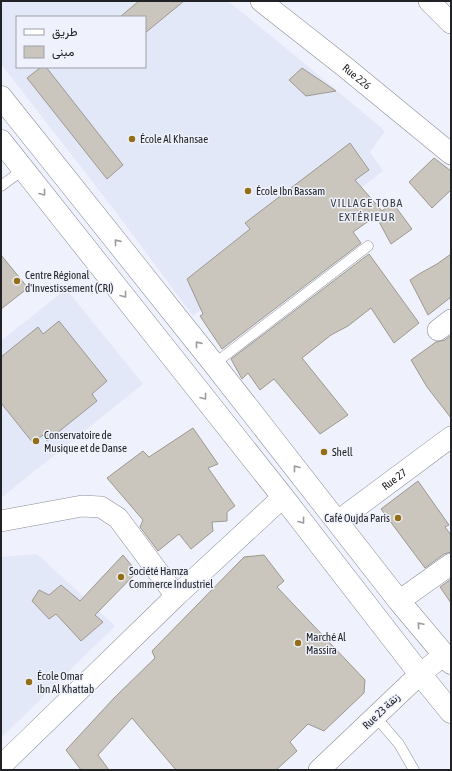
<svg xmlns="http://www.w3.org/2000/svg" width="452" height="771" viewBox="0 0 452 771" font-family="'Asap Condensed',Vazirmatn,sans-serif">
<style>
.built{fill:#e3e8f9;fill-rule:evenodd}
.building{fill:#cbc6bd;stroke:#9d9890}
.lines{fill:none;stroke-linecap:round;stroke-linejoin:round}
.lane-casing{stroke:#8a8d95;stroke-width:11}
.street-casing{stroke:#8a8d95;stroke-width:22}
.primary-casing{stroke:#8a8d95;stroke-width:23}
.lane{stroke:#fff;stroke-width:10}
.street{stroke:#fff;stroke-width:21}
.primary{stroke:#fff;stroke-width:22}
.oneway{stroke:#9b9c9d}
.poi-dot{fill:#946e17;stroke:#eff2fc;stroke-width:1.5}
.labels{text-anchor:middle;stroke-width:3;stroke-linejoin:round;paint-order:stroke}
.street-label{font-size:11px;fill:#212226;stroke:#eff2fc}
.poi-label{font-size:11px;fill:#212226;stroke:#eff2fc;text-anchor:start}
.neighbourhood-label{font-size:12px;letter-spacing:1px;fill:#3b3e46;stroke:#eff2fc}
</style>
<rect width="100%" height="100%" fill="#eff2fc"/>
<g class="built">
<path d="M 1,1 L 228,1 L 303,62 L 385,131 L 370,152 L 383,171 L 193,316 L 115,211 L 1,64 ZM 17,17 L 145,17 L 145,67 L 17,67 Z"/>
<polygon points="66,289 143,384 1,498 1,341"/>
<polygon points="37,554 115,626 1,738 1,557"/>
</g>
<g class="building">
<polygon points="139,1 184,1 145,33 145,17 120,17"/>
<polygon points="41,67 46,67 123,165 107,179 27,78"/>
<polygon points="302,68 336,91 306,96 289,80"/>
<polygon points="350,143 369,170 355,180 382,211 392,202 412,229 391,244 376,216 353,232 361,243 222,349 200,316 203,314 187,279 250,229 245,223"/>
<polygon points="434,158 451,171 451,190 432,208 409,182"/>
<polygon points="369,254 419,323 394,343 371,308 348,326 331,335 302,358 348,415 320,434 274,379 260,390 248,373 242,379 231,359"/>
<polygon points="451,254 451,297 428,315 410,280 419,274 437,264"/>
<polygon points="1,255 28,288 1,309"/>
<polygon points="59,321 107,381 92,394 97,401 47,441 43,435 33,443 1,403 1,357 38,327 43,334"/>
<polygon points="451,335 451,418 427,387 411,360 436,342 445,340"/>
<polygon points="193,428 218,464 208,468 235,506 227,512 227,521 212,522 213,531 191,549 179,534 158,551 140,527 143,520 107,478 143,451 149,457"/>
<polygon points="418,481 449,525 445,527 451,535 451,552 444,554 425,568 381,509"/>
<polygon points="123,555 137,572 95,615 103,622 81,641 56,614 49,619 32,601 39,590 49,595 61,585 80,601"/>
<polygon points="264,555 284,581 277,587 365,680 364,693 324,731 308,724 290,742 297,751 276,770 176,770 132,718 98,755 109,770 81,770 66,750 114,698 155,658 152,651 244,557"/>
<polygon points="451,579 451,603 440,587"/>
</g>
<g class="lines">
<defs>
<g id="lane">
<polyline points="1,186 24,169"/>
<polyline points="214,364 368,246"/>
<polyline points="375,716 399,744 414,770"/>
</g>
<g id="street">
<path id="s1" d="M 261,1 L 345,67 L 451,154"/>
<polyline points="429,1 451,23"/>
<polyline points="438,330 451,320"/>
<polyline points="1,521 82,506 101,507 118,518 176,596"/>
<path id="s2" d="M 338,521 L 451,437"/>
<polyline points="399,601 451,564"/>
<polyline points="1,766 176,596 283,497"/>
<polyline points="319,770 420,674 444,655"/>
</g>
<g id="primary">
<polyline points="1,97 214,364 399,601 451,663"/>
<polyline points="1,141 283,497 420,674 451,712"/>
</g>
</defs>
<use href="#lane" class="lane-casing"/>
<use href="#street" class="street-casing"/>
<use href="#primary" class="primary-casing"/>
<use href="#lane" class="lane"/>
<use href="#street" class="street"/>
<use href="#primary" class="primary"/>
</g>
<defs><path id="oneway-chevron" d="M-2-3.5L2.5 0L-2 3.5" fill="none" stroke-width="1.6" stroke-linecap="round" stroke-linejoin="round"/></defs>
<g class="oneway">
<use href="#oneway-chevron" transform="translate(43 193) rotate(52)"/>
<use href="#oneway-chevron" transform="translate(117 242) rotate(-129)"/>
<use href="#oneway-chevron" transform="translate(124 295) rotate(52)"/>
<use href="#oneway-chevron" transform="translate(198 344) rotate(-129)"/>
<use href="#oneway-chevron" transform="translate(204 397) rotate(52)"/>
<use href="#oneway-chevron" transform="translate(296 468) rotate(-128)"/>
<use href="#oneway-chevron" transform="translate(302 521) rotate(52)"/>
<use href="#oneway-chevron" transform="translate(420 625) rotate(-131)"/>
</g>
<g class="poi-dot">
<circle cx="132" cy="139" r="4"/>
<circle cx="248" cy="191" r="4"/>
<circle cx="17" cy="281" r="4"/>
<circle cx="36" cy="441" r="4"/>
<circle cx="324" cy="452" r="4"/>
<circle cx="398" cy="518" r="4"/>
<circle cx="121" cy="577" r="4"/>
<circle cx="298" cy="643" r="4"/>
<circle cx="29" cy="682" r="4"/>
</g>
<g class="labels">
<g class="street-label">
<text dy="4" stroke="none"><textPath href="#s1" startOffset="122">Rue 226</textPath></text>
<text dy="4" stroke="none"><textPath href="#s2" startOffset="70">Rue 27</textPath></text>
<text transform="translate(381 711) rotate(-44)" y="4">Rue 23 زنقة</text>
</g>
<g class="poi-label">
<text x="140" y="143">École Al Khansae</text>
<text x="256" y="195">École Ibn Bassam</text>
<text x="25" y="279">Centre Régional<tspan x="25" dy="13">d'Investissement (CRI)</tspan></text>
<text x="44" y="439">Conservatoire de<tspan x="44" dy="13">Musique et de Danse</tspan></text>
<text x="332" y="456">Shell</text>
<text x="390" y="522" text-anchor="end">Café Oujda Paris</text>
<text x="129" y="575">Société Hamza<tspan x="129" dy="13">Commerce Industriel</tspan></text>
<text x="306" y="641">Marché Al<tspan x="306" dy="13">Massira</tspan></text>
<text x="37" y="680">École Omar<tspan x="37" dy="13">Ibn Al Khattab</tspan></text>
</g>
<g class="neighbourhood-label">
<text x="367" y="207">VILLAGE TOBA<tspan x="367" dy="14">EXTÉRIEUR</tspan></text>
</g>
</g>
<rect width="452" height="771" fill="none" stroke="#212226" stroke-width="4"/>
<rect x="16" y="16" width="130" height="52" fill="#eff2fc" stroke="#9d9fa6"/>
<rect x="24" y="29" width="20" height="6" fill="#ffffff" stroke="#9d9fa6"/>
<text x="52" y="36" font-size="12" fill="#212226">طريق</text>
<rect x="24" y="46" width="20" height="12" fill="#cbc6bd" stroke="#9d9fa6"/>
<text x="52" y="56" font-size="12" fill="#212226">مبنى</text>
</svg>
